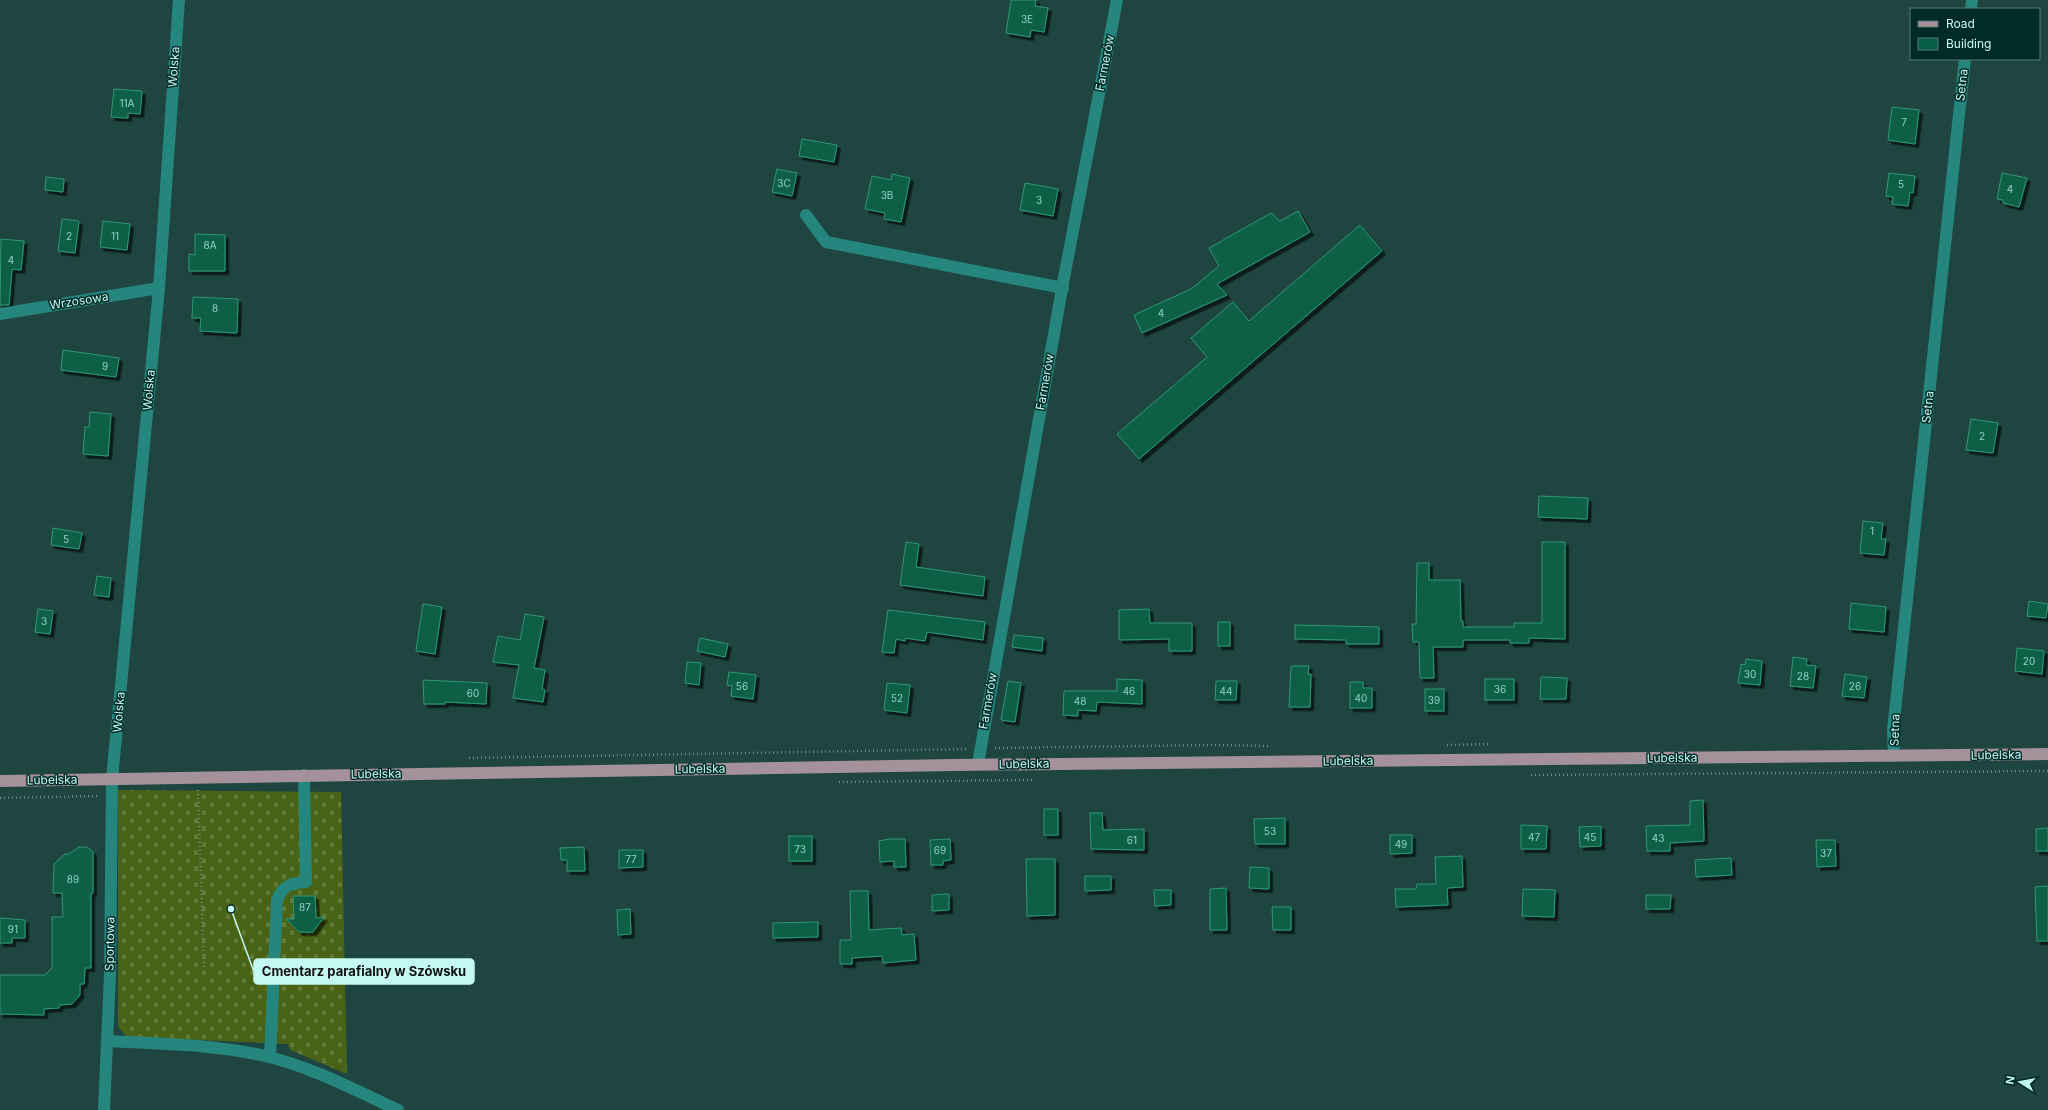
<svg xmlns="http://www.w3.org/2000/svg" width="2048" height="1110" viewBox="0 0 2048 1110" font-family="Inter,sans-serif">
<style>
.cemetery{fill:url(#cemetery-stones)}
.building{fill:#085e45;stroke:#2f9976;filter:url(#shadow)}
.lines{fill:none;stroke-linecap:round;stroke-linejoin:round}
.path{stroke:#618d88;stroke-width:2.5;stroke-dasharray:1 3;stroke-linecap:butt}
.minor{stroke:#25867e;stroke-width:12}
.major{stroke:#a5919a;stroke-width:12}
.labels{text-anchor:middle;stroke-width:3;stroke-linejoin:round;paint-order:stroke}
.number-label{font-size:10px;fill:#95d2c7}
.street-label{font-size:12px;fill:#c4f9f2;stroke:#022b28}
.leader{fill:none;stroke:#c4f9f2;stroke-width:1.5}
.callout-dot{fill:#c4f9f2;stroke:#022b28;stroke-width:1.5}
.callout{fill:#c4f9f2;stroke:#c4f9f2;stroke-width:1.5}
.callout-label{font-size:13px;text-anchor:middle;font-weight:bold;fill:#111}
</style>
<defs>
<pattern id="cemetery-stones" width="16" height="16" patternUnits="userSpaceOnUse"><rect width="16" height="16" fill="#496316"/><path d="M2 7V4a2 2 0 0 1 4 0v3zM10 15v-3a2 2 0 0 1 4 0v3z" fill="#627a38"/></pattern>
<filter id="shadow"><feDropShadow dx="3.5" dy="3.5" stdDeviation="0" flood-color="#0009"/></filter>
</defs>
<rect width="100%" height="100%" fill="#1f4541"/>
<polygon class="cemetery" points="118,790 341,792 347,1074 290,1050 288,1044 127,1037 118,1026"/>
<g class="building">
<polygon points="1011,0 1036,0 1035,6 1048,8 1044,32 1031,30 1030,37 1006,33"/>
<polygon points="114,89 142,91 140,114 128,113 128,118 111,117"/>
<polygon points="1892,107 1919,110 1915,144 1888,140"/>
<polygon points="802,139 837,145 834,162 799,156"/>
<polygon points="777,169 797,173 792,196 772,192"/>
<polygon points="1889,173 1915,176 1913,193 1910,192 1908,206 1892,204 1893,197 1886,196"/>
<polygon points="2002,173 2027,178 2019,207 2003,203 2003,200 1997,199"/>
<polygon points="892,174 910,178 901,222 884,219 885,213 865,209 872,176 891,180"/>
<polygon points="46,177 64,179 63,192 45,190"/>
<polygon points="1025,183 1058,189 1053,216 1020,210"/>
<polygon points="1298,211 1310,232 1217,284 1227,295 1142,333 1134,315 1191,289 1219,266 1209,248 1271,213 1280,221"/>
<polygon points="62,219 79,221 75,253 58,251"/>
<polygon points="103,221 130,224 127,250 100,247"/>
<polygon points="1360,225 1382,251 1139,459 1117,434 1207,357 1191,338 1233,302 1249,321"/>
<polygon points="195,234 225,235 225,271 189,271 189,254 195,255"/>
<polygon points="1,239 24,241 21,270 12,269 9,305 0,305"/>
<polygon points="193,297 238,299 237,333 200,331 201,318 192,318"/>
<polygon points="63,350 119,358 116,377 61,370"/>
<polygon points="90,412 111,414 108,456 83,454 85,427 89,427"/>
<polygon points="1971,419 1998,423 1993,453 1966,450"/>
<polygon points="1539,496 1588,498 1587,519 1538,517"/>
<polygon points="1863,521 1883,523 1881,539 1886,539 1884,555 1860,553"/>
<polygon points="53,528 82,533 79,549 51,545"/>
<polygon points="906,542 919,544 916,567 985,577 983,596 900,585"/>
<polygon points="1542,542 1565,542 1565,639 1529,638 1529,643 1510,643 1510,640 1463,640 1463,647 1433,647 1434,678 1420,678 1419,642 1413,642 1412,624 1416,624 1417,563 1429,563 1429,580 1460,580 1461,621 1463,621 1463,627 1514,627 1514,623 1542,623"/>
<polygon points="97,576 111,578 109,597 94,595"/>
<polygon points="2029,601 2048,604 2046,618 2027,616"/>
<polygon points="1851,603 1886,607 1884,632 1849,629"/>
<polygon points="423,604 442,607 435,654 416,651"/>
<polygon points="38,609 53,611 50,634 35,632"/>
<polygon points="1149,609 1150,623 1192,623 1192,651 1169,651 1169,639 1119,640 1119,610"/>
<polygon points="888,610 985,622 983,640 927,632 925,641 905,638 905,641 896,639 894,653 882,652"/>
<polygon points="525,614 544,617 534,668 545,670 542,689 545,690 543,702 513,698 519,665 493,662 498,636 520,640"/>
<rect x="1218" y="622" width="12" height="24"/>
<polygon points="1295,625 1379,627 1379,644 1346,644 1346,640 1295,639"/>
<polygon points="1014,635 1043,638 1042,651 1012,647"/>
<polygon points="700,638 728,644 725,657 697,651"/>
<polygon points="2017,648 2044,651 2042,674 2015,671"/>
<polygon points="1793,657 1807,659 1806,665 1816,666 1813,688 1790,686"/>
<polygon points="1746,659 1762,661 1760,685 1738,683 1741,664 1745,665"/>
<polygon points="687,662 701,663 699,685 685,683"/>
<polygon points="1291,666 1309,666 1308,674 1311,674 1310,707 1289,707"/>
<polygon points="729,672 756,675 753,699 731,696 732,686 727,685"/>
<polygon points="1845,674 1867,677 1864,698 1842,696"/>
<polygon points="1541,677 1567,678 1566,699 1540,699"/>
<polygon points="1117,679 1142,680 1142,704 1097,702 1096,711 1078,710 1078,716 1063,715 1064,691 1117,691"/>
<rect x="1485" y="679" width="29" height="21"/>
<polygon points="423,680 487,683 486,704 445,702 445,704 424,704"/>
<polygon points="1008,681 1021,683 1015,722 1001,720"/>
<polygon points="1216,681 1237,681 1236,700 1215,700"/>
<polygon points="1350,682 1363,682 1363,688 1372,688 1372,708 1350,708"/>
<polygon points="887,683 910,685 907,713 884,710"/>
<rect x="1425" y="689" width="19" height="22"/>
<polygon points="1703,800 1704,841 1670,843 1670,851 1647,851 1646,826 1690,825 1690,801"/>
<rect x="1044" y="809" width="14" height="26"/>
<polygon points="1090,813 1102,813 1103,830 1144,829 1144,850 1091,849"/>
<polygon points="1285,818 1285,844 1255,844 1254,819"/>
<polygon points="1521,825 1547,826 1546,849 1521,849"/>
<polygon points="1601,826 1601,846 1580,847 1579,827"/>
<polygon points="2048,828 2048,851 2036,851 2036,829"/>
<polygon points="1390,835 1412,835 1412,853 1390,854"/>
<rect x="789" y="836" width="23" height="25"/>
<polygon points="889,839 905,839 906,867 894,867 894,861 880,862 879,841"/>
<polygon points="950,839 951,860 943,861 943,865 931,865 930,840"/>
<polygon points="1816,840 1835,840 1836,866 1817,867"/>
<polygon points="79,847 87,847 93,852 93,893 91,893 91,968 85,968 84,984 80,984 80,995 72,1004 60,1005 59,1008 44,1009 44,1015 0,1014 0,975 45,975 52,968 52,917 63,917 62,893 53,893 54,864 65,854 69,854"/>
<polygon points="584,847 585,871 567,871 567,860 561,860 560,848"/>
<polygon points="619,850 643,850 643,867 619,868"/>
<polygon points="1462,856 1463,887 1447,888 1448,905 1396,907 1395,889 1416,889 1417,884 1436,884 1435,857"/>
<polygon points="1731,858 1732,875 1696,877 1695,860"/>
<polygon points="1026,859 1055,859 1055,915 1027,916"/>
<polygon points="1250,867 1269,868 1269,889 1249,888"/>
<polygon points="1085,876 1111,876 1111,890 1085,891"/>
<polygon points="2048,886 2048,941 2037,941 2035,887"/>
<polygon points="1226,888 1227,930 1210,930 1210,889"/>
<polygon points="1523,889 1555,890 1554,917 1522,916"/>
<polygon points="1154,890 1171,890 1171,905 1155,906"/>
<polygon points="850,891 868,891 869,930 901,928 902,935 914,934 916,960 883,963 882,956 852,958 852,964 840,964 840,940 851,940"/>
<polygon points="949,894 949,910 932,911 932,895"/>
<polygon points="1646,895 1671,895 1670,909 1646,909"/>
<polygon points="293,896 315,896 316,918 324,917 313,932 299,932 286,919 294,919"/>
<polygon points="1272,907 1291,907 1291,930 1273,930"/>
<polygon points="630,909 631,934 618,935 617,910"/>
<polygon points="0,918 25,920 25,938 12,938 12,943 0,943"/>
<polygon points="818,922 818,937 773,938 773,923"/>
</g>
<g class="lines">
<g class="path">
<polyline points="1447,745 1490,744"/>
<polyline points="995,748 1212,745 1270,746"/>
<polyline points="469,758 968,749"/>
<polyline points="1531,775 2048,771"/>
<polyline points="839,782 1032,780"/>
<polyline points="198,790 204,967"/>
<polyline points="0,798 99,796"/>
</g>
<g class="minor">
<polyline points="1971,9 1972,0"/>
<polyline points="806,215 826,242 1063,288"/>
<polyline points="0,314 159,288"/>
<polyline points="1894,756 1893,730 1965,59"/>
<polyline points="978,764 1063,283 1117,0"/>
<path d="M 107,1041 C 160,1044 214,1044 265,1056 C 312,1067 355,1090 398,1110"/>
<path d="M 270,1057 L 277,900 C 283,885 291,883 306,882 L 304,775"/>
<polyline points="104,1110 110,975 112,779 159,288 179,0"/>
</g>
<polyline class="major" points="0,781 954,765 2048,754"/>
</g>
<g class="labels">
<g class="number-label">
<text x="1027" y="23">3E</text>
<text x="127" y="107">11A</text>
<text x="1904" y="126">7</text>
<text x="784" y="187">3C</text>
<text x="1901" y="188">5</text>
<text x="2010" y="193">4</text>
<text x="887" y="199">3B</text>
<text x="1039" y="204">3</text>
<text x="69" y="240">2</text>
<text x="115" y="240">11</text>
<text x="210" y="249">8A</text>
<text x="11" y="264">4</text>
<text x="215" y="312">8</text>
<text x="1161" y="317">4</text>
<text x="105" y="370">9</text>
<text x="1982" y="440">2</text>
<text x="1872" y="535">1</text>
<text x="66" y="543">5</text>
<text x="44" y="625">3</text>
<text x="2029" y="665">20</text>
<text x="1750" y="678">30</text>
<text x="1803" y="680">28</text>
<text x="742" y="690">56</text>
<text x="1855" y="690">26</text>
<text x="1500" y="693">36</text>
<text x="1129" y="695">46</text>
<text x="1226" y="695">44</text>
<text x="473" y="697">60</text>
<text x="897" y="702">52</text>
<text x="1361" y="702">40</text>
<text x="1434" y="704">39</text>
<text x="1080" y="705">48</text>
<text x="1270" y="835">53</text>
<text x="1534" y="841">47</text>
<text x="1590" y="841">45</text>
<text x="1658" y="842">43</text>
<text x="1132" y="844">61</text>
<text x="1401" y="848">49</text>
<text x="800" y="853">73</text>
<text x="940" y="854">69</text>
<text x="1826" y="857">37</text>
<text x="631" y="863">77</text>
<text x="73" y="883">89</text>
<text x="305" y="911">87</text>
<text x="13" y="933">91</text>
</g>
<g class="street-label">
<text transform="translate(1105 63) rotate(-79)" y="4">Farmerów</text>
<text transform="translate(174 67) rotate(-86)" y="4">Wolska</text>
<text transform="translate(1962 85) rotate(-84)" y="4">Setna</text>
<text transform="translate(79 301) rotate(-9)" y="4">Wrzosowa</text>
<text transform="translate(1045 382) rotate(-80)" y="4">Farmerów</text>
<text transform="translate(149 390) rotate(-85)" y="4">Wolska</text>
<text transform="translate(1928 407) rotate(-84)" y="4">Setna</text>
<text transform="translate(988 701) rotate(-80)" y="4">Farmerów</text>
<text transform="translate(119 712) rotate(-85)" y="4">Wolska</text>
<text transform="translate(1895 730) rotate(-88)" y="4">Setna</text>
<text transform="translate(1996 755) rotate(-1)" y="4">Lubelska</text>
<text transform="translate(1672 758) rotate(-1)" y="4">Lubelska</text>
<text transform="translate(1348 761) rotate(-1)" y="4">Lubelska</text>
<text transform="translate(1024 764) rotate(-1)" y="4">Lubelska</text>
<text transform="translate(700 769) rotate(-1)" y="4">Lubelska</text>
<text transform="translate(376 774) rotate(-1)" y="4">Lubelska</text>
<text transform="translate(52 780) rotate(-1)" y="4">Lubelska</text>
<text transform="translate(110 944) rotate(-89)" y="4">Sportowa</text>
</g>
</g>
<path class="leader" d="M231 909L254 972"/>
<circle class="callout-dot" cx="231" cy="909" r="4"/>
<rect class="callout" x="254" y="959" width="220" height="25" rx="4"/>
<g class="callout-label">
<text x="364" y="976">Cmentarz parafialny w Szówsku</text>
</g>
<rect x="1910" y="8" width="130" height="52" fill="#022b28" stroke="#507d79"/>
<rect x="1918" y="21" width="20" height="6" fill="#a5919a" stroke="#507d79"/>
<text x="1946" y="28" font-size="12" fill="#c4f9f2">Road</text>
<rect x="1918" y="38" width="20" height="12" fill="#085e45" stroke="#507d79"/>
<text x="1946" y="48" font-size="12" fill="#c4f9f2">Building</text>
<g transform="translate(2020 1082) rotate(281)" stroke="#022b28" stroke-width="3" paint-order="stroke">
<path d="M0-3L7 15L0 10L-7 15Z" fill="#c4f9f2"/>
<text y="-6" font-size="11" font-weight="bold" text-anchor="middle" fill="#c4f9f2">N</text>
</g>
</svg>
